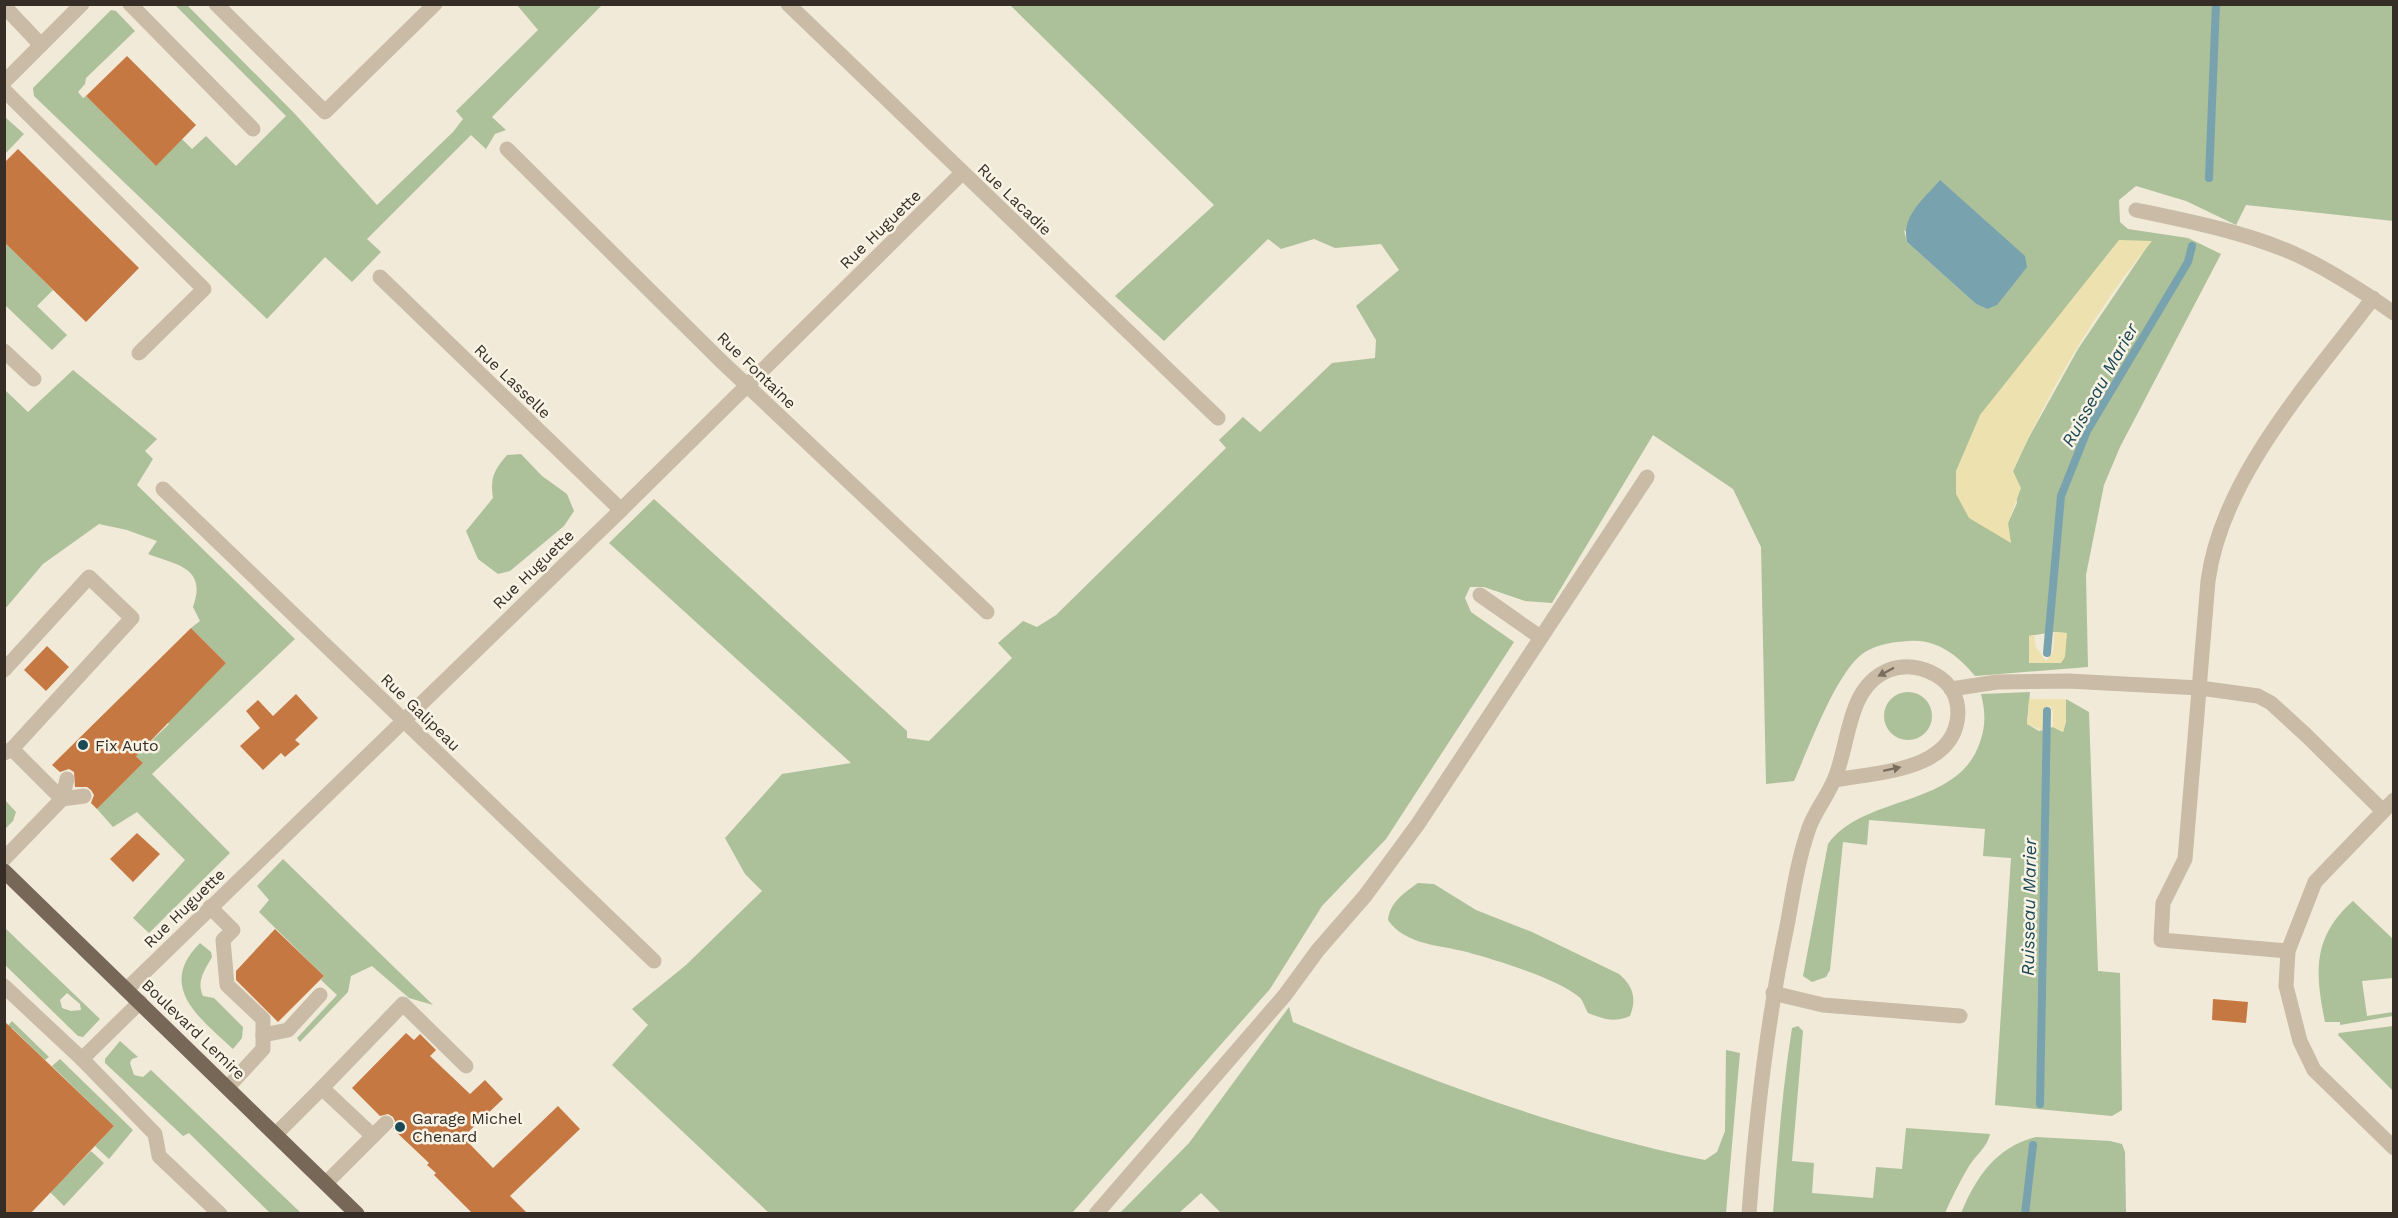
<svg xmlns="http://www.w3.org/2000/svg" width="2398" height="1218" viewBox="0 0 2398 1218" font-family="'Work Sans',sans-serif">
<style>
.green{fill:#acc099;fill-rule:evenodd}
.sand{fill:#ede2af}
.water{fill:#78a3ae}
.lines{fill:none;stroke-linecap:round;stroke-linejoin:round}
.stream{stroke:#78a3ae;stroke-width:8}
.building{fill:#c67842}
.minor{stroke:#c9bba5;stroke-width:15}
.major{stroke:#776757;stroke-width:15}
.oneway{fill:#786d5f}
.poi-dot{fill:#1c4956;stroke:#f9f3e5;stroke-width:2}
.labels{text-anchor:middle;stroke-width:5;stroke-linejoin:round;paint-order:stroke}
.street-label{font-size:16px;fill:#352d26;stroke:#f9f3e5}
.poi-label{font-size:16px;fill:#352d26;stroke:#f9f3e5;text-anchor:start}
.water-label{font-size:18px;font-style:italic;fill:#1c4956;stroke:#f9f3e5}
</style>
<rect width="100%" height="100%" fill="#f1ead9"/>
<g class="green">
<polygon points="175,5 187,5 295,114 377,205 453,132 463,119 456,111 538,30 517,5 602,5 492,117 506,130 495,134 486,149 471,135 367,239 381,252 352,282 325,257 267,319 34,96 33,88 111,10 116,11 135,31 86,78 85,84 78,92 83,98 86,96 155,165 182,139 192,149 206,136 236,166 286,116"/>
<path d="M 1010,5 L 2393,5 L 2393,221 L 2246,205 L 2236,225 L 2186,201 L 2136,186 L 2119,200 L 2120,222 L 2128,229 L 2188,238 L 2221,254 L 2120,447 L 2104,485 L 2086,575 L 2088,667 L 1975,676 C 1959,656 1936,638 1909,641 C 1892,642 1879,644 1865,652 C 1837,669 1808,750 1794,781 L 1766,784 L 1761,547 L 1733,489 L 1653,435 L 1552,603 L 1525,601 L 1484,587 L 1470,587 L 1465,598 L 1471,612 L 1514,642 L 1386,839 L 1322,906 L 1270,989 L 1072,1213 L 769,1213 L 612,1065 L 648,1025 L 632,1009 L 686,965 L 762,891 L 745,874 L 725,838 L 782,774 L 851,763 L 609,543 L 654,499 L 907,731 L 907,738 L 929,741 L 1012,658 L 998,643 L 1023,621 L 1037,627 L 1056,615 L 1226,448 L 1219,440 L 1243,417 L 1260,432 L 1332,363 L 1375,358 L 1376,340 L 1356,306 L 1399,270 L 1381,244 L 1335,248 L 1314,239 L 1281,249 L 1268,239 L 1164,341 L 1115,296 L 1214,205 ZM 1904,230 L 1987,309 L 1976,304 L 1907,242 ZM 2151,241 L 2078,349 L 2028,439 L 2013,471 L 2017,503 L 2008,523 L 1980,415 ZM 2054,632 L 2066,633 L 2061,663 L 2029,662 L 2029,636 Z"/>
<polygon points="5,117 24,134 5,154 4,117"/>
<polygon points="4,242 53,290 37,306 67,335 52,350 5,305"/>
<path d="M 73,370 L 157,439 L 145,451 L 153,459 L 137,485 L 295,639 L 152,774 L 230,853 L 149,933 L 133,918 L 185,860 L 137,812 L 113,827 L 97,809 L 143,763 L 126,746 L 145,747 L 169,724 L 160,714 L 226,663 L 191,628 L 200,621 L 193,607 C 207,568 178,565 148,554 L 157,541 L 127,530 L 99,524 L 43,564 L 5,609 L 5,390 L 28,412 Z"/>
<path d="M 521,454 L 542,476 L 567,494 L 574,511 L 564,526 L 510,571 L 498,574 L 478,559 L 466,531 L 493,498 C 490,478 494,470 507,455 Z"/>
<circle cx="1908" cy="716" r="24"/>
<path d="M 2030,692 L 2027,724 L 2039,731 L 2053,727 L 2063,732 L 2066,721 L 2066,699 L 2089,712 L 2098,971 L 2120,973 L 2122,1110 L 2112,1116 L 1995,1105 L 2011,858 L 1983,856 L 1985,829 L 1869,820 L 1867,845 L 1843,842 L 1830,970 L 1826,977 L 1812,982 L 1803,976 L 1828,844 C 1865,793 1961,809 1981,739 C 1986,723 1985,710 1981,694 Z"/>
<polygon points="4,799 16,812 13,821 6,828"/>
<polygon points="283,859 433,1005 409,998 372,966 351,976 348,992 300,1042 297,1038 337,995 321,980 324,976 259,912 269,900 257,886"/>
<path d="M 1418,883 L 1434,884 L 1476,910 L 1532,932 L 1619,974 C 1633,986 1637,998 1630,1016 C 1614,1023 1604,1019 1588,1013 C 1585,1008 1583,1000 1579,997 C 1558,979 1496,960 1467,952 C 1440,945 1405,945 1388,920 C 1390,902 1404,893 1418,883 Z"/>
<path d="M 2353,901 L 2393,939 L 2393,978 L 2362,981 L 2367,1016 L 2393,1012 L 2393,1016 L 2340,1025 L 2340,1022 L 2325,1022 C 2315,973 2312,937 2353,901 Z"/>
<path d="M 5,928 L 100,1019 L 83,1037 L 78,1036 L 5,965 ZM 67,993 L 80,1004 L 81,1010 L 71,1011 L 62,1008 L 60,1000 Z"/>
<path d="M 200,943 L 211,952 L 212,957 C 205,970 196,981 203,996 L 214,998 L 243,1027 L 242,1038 L 233,1049 C 200,1018 156,987 200,943 Z"/>
<path d="M 1289,1007 L 1293,1022 C 1426,1080 1563,1131 1705,1160 L 1717,1152 L 1725,1131 L 1726,1050 L 1740,1053 L 1726,1213 L 1222,1214 L 1201,1193 L 1179,1213 L 1120,1213 L 1189,1143 Z"/>
<polygon points="12,1021 49,1057 45,1060 12,1028 5,1036 5,1029"/>
<path d="M 1798,1026 L 1803,1031 L 1792,1161 L 1814,1163 L 1812,1193 L 1873,1198 L 1876,1167 L 1902,1169 L 1906,1128 L 1990,1134 C 1988,1146 1976,1155 1969,1166 C 1960,1181 1952,1197 1945,1213 L 1773,1213 C 1778,1151 1782,1090 1792,1028 Z"/>
<polygon points="2393,1026 2394,1026 2393,1091 2338,1035 2339,1033"/>
<polygon points="120,1041 138,1057 132,1059 130,1063 134,1075 143,1077 151,1070 301,1213 270,1213 189,1133 183,1136 105,1063 105,1059"/>
<polygon points="60,1059 133,1130 109,1159 95,1146 114,1126 52,1066"/>
<path d="M 2036,1137 L 2110,1141 L 2122,1144 L 2125,1152 L 2126,1213 L 1961,1213 C 1976,1177 1996,1147 2036,1137 Z"/>
<polygon points="91,1151 104,1163 64,1206 50,1192"/>
</g>
<g class="sand">
<path d="M 2119,240 L 2152,241 C 2096,309 2049,391 2013,471 L 2021,488 L 2008,523 L 2011,543 L 1969,518 L 1956,494 L 1956,471 L 1980,415 Z"/>
<polygon points="2054,632 2067,633 2065,657 2061,663 2029,663 2029,636 2034,635 2036,647 2046,661 2053,652"/>
<polygon points="2029,699 2066,699 2066,721 2063,732 2053,727 2053,712 2050,706 2043,710 2043,731 2027,724"/>
</g>
<path class="water" d="M 1940,180 L 2025,256 L 2027,267 L 1997,305 L 1987,309 L 1976,304 L 1907,242 C 1901,216 1924,199 1940,180 Z"/>
<g class="lines">
<g class="stream">
<polyline points="2209,178 2216,4"/>
<polyline points="2047,653 2061,496 2087,431 2188,262 2192,246"/>
<polyline points="2040,1104 2047,711"/>
<polyline points="2025,1214 2033,1145"/>
</g>
</g>
<g class="building">
<polygon points="127,56 196,125 156,166 86,96"/>
<polygon points="18,149 139,268 86,322 4,242 4,163"/>
<polygon points="191,628 226,663 136,756 143,763 97,809 91,803 94,795 91,790 87,787 75,787 74,772 69,769 60,772 52,765"/>
<polygon points="47,646 69,667 46,691 24,670"/>
<polygon points="296,694 318,718 295,740 300,744 285,757 281,753 263,770 240,746 260,728 246,711 258,700 273,716"/>
<polygon points="137,833 160,854 133,882 110,859"/>
<polygon points="275,929 324,976 278,1022 236,980 236,971"/>
<polygon points="2213,999 2248,1002 2246,1023 2212,1020"/>
<polygon points="4,1021 114,1126 30,1214 4,1214"/>
<polygon points="406,1033 414,1040 420,1034 436,1050 430,1056 470,1094 485,1080 503,1099 463,1137 493,1168 558,1106 580,1129 510,1196 528,1214 473,1214 434,1175 436,1173 427,1165 429,1163 393,1129 395,1121 393,1117 388,1114 380,1116 352,1088"/>
</g>
<g class="lines">
<g class="minor">
<polyline points="130,4 253,129"/>
<polyline points="216,4 325,112 435,4"/>
<polyline points="788,4 1218,418"/>
<polyline points="4,6 41,45"/>
<polyline points="4,82 82,4"/>
<polyline points="4,90 204,289 139,353"/>
<polyline points="507,149 720,360 987,612"/>
<path d="M 2136,210 C 2189,221 2245,232 2295,254 C 2330,270 2362,291 2394,313"/>
<polyline points="380,277 621,510"/>
<polyline points="4,351 34,379"/>
<polyline points="163,489 654,961"/>
<polyline points="1480,595 1540,637"/>
<polyline points="4,670 89,577 132,618 12,749"/>
<polyline points="1951,689 1997,682 2068,681 2200,688 2258,696 2271,703 2306,735 2383,811"/>
<polyline points="4,753 12,749 62,799 4,859"/>
<polyline points="67,779 62,799 84,796"/>
<polyline points="2394,800 2315,882 2288,951 2286,986 2300,1041 2314,1070 2394,1148"/>
<polyline points="210,907 233,930 223,940 227,985 263,1019 263,1049 228,1087"/>
<path d="M 2288,951 L 2161,940 L 2163,903 L 2185,859 L 2208,581 C 2222,476 2311,381 2373,298"/>
<polyline points="4,986 82,1059 140,1002"/>
<polyline points="127,989 621,510 962,173"/>
<polyline points="1773,993 1823,1005 1960,1016"/>
<polyline points="263,1035 288,1030 320,995"/>
<polyline points="82,1059 155,1134 159,1156 220,1214"/>
<polyline points="322,1088 403,1004 466,1066"/>
<polyline points="276,1134 322,1088 373,1136 326,1183"/>
<polyline points="373,1136 386,1123"/>
<polyline points="1096,1214 1285,995 1318,950 1365,896 1418,824 1647,477"/>
<path d="M 1749,1214 C 1756,1116 1767,1021 1787,926 C 1793,893 1798,859 1809,828 C 1815,811 1827,797 1834,780 C 1850,745 1846,687 1889,670 C 1905,664 1922,667 1936,675 C 1950,683 1958,697 1958,713 C 1956,771 1878,772 1835,780"/>
</g>
<polyline class="major" points="4,871 357,1214"/>
</g>
<defs><path id="oneway-solid" d="M-6-.8H1V-3.2L6.5 0L1 3.2V.8H-6Z" transform="scale(1.5)"/></defs>
<g class="oneway">
<use href="#oneway-solid" transform="translate(1886 672) rotate(152)"/>
<use href="#oneway-solid" transform="translate(1892 769) rotate(-12)"/>
</g>
<g class="poi-dot">
<circle cx="83" cy="745" r="6"/>
<circle cx="400" cy="1127" r="6"/>
</g>
<g class="labels">
<g class="street-label">
<text transform="translate(1015 199) rotate(44)" y="6">Rue Lacadie</text>
<text transform="translate(880 229) rotate(-44)" y="6">Rue Huguette</text>
<text transform="translate(757 370) rotate(44)" y="6">Rue Fontaine</text>
<text transform="translate(513 381) rotate(44)" y="6">Rue Lasselle</text>
<text transform="translate(533 569) rotate(-44)" y="6">Rue Huguette</text>
<text transform="translate(421 712) rotate(44)" y="6">Rue Galipeau</text>
<text transform="translate(184 908) rotate(-44)" y="6">Rue Huguette</text>
<text transform="translate(194 1029) rotate(44)" y="6">Boulevard Lemire</text>
</g>
<g class="poi-label">
<text x="95" y="751">Fix Auto</text>
<text x="412" y="1124">Garage Michel<tspan x="412" dy="18">Chenard</tspan></text>
</g>
<g class="water-label">
<text transform="translate(2100 385) rotate(-61)" y="6">Ruisseau Marier</text>
<text transform="translate(2029 907) rotate(-89)" y="6">Ruisseau Marier</text>
</g>
</g>
<rect width="2398" height="1218" fill="none" stroke="#352d26" stroke-width="12"/>
</svg>
